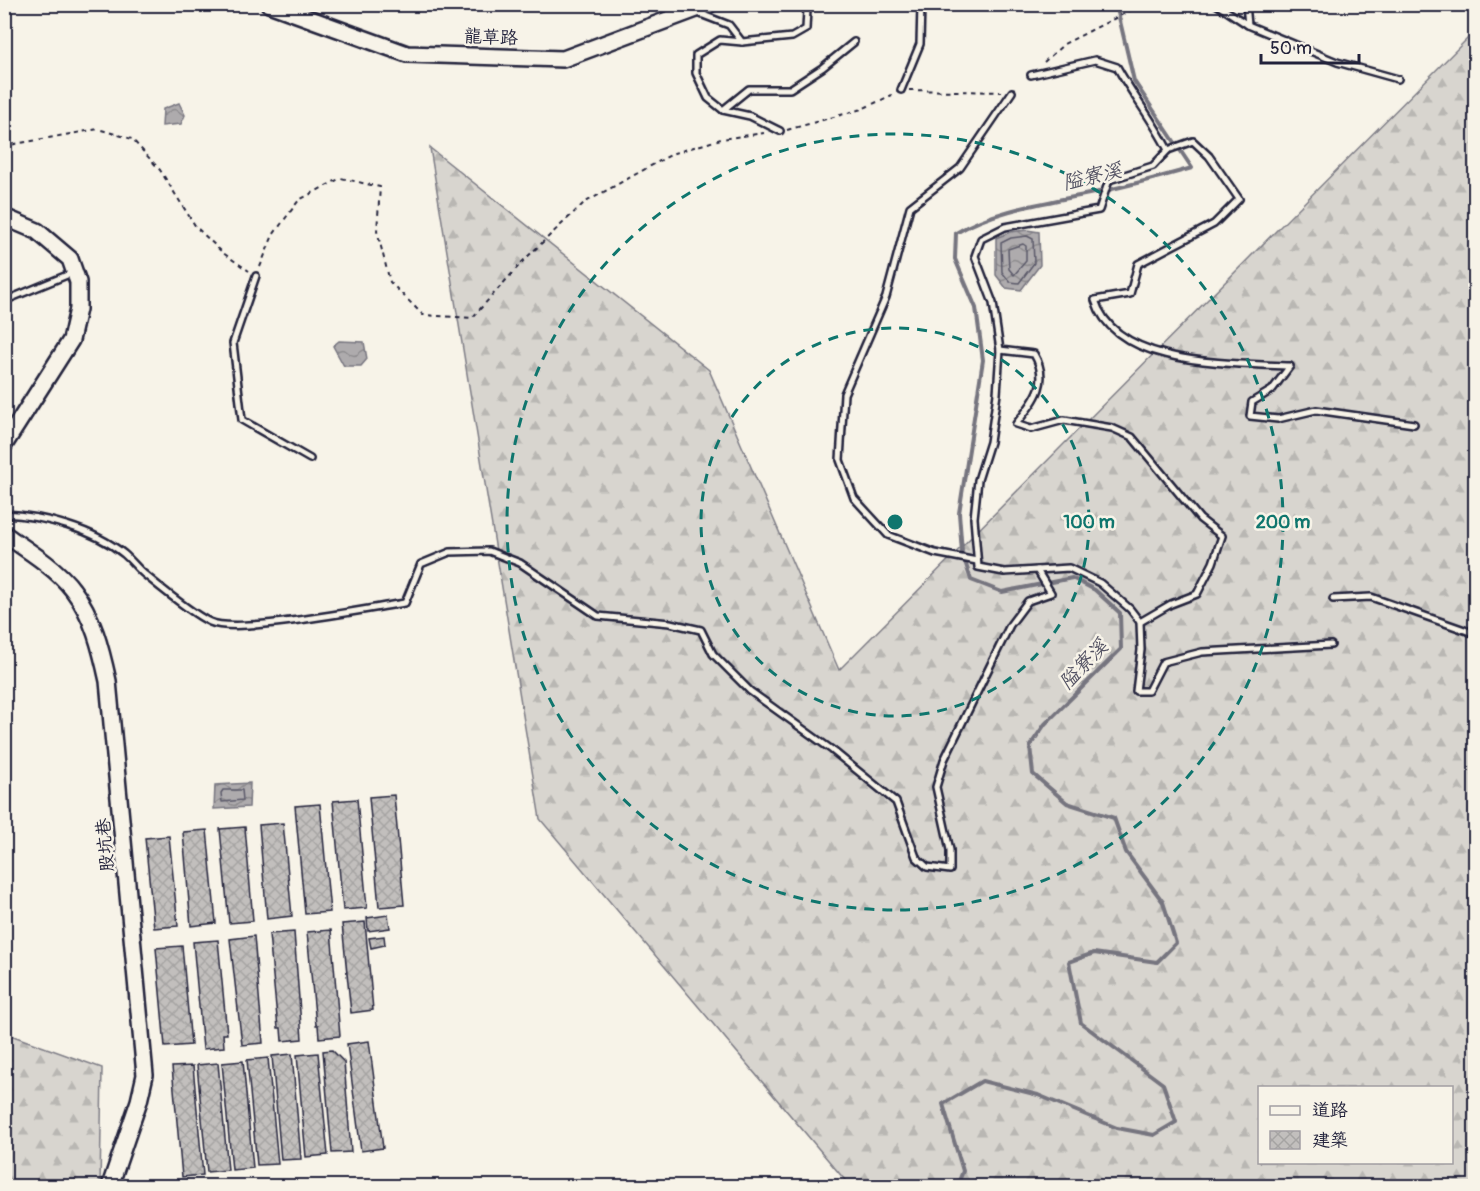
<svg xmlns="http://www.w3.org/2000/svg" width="1480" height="1191" viewBox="0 0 1480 1191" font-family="Pangolin,'LXGW WenKai TC',sans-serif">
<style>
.forest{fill:url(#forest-firs);stroke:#7d7c85;stroke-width:1.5;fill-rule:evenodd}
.water{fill:url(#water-waves);stroke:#76747f;stroke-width:1.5}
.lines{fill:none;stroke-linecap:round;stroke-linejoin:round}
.shore{stroke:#5a5969;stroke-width:1.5}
.stream{stroke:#76747f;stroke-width:4}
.building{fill:url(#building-cross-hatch);stroke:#22223b;stroke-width:1.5}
.lane-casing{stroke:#22223b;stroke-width:10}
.secondary-casing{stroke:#22223b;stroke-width:20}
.path{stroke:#22223b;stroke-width:2;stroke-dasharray:4.5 4.5;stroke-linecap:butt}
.lane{stroke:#f7f3e8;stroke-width:5}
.secondary{stroke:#f7f3e8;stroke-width:15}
.ring{fill:none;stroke:#0f766e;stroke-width:3;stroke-dasharray:10 8}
.labels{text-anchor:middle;stroke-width:5;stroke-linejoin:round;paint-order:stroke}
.street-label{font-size:18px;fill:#22223b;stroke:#f7f3e8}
.water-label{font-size:20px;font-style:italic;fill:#535263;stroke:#f7f3e8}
.centre{fill:#0f766e;stroke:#f7f3e8;stroke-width:3}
.ring-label{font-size:18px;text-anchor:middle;font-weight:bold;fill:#0f766e;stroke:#f7f3e8;stroke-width:5;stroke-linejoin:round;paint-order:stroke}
</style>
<defs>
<pattern id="forest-firs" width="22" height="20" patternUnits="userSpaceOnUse" patternTransform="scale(1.5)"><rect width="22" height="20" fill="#d8d5cf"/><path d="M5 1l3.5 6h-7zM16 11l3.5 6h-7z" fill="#b9b7b3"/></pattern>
<pattern id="water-waves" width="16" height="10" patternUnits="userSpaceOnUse" patternTransform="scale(1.5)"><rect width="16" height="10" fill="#aeabad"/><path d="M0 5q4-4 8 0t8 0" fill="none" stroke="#8d8b8e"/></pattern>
<pattern id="building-cross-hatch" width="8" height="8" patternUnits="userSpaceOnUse" patternTransform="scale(1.5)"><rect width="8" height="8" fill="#c2bfbd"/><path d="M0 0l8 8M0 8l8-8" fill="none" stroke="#a6a4a3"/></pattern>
</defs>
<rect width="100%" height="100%" fill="#f7f3e8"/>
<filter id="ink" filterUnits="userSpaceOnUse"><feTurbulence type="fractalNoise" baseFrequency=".0167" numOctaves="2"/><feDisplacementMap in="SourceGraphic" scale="12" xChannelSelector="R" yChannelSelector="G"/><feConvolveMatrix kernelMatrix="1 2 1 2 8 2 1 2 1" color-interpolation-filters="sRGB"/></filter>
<g filter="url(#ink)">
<g class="forest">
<path d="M 1475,31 L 1475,1186 L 850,1186 L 540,819 L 430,148 L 709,370 L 839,670 ZM 1260,1088 L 1452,1088 L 1452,1162 L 1260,1162 Z"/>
<polygon points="5,1033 102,1068 100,1186 5,1186"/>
</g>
<g class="water">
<polygon points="179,103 185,115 181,124 162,126 163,109"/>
<polygon points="1027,230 1039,232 1040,265 1021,290 1006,288 996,275 996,238 1010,232"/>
<polygon points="339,341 364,342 367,359 361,366 344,366 333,346"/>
<polygon points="250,783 249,807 214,809 215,785"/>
</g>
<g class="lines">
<g class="shore">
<polygon points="1027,236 1033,239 1034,263 1019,283 1010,282 1002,272 1001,243 1011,238"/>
<polygon points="1023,244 1026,246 1026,261 1014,275 1009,269 1008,249"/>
<polygon points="223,790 242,790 243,800 222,802 221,793"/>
</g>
<path class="stream" d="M 957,1186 L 963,1171 L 943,1104 L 982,1081 L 1038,1095 L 1117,1128 L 1154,1135 L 1176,1122 L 1163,1084 L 1081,1023 L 1069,962 L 1094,953 L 1157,962 L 1176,943 L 1163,902 L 1126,852 L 1114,818 L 1067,803 L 1033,774 L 1030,746 L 1045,724 L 1121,649 L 1120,613 L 1095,590 L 1072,578 L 1002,592 L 971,580 L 962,552 L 959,513 L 983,360 L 976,308 L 955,259 L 956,233 C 994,210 1045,203 1089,194 C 1124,187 1157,178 1192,168 L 1134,81 L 1116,4"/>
</g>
<g class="building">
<polygon points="394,795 404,905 379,907 369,797"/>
<polygon points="357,799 367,908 343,910 333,801"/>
<polygon points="320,804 330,912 305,914 295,806"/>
<polygon points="283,823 292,916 267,919 259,825"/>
<polygon points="245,827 253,921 229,923 220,829"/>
<polygon points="207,830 216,923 191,926 183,832"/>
<polygon points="169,836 178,926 154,928 145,838"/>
<polygon points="388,915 390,928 368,931 367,918"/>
<polygon points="365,922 373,1010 351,1013 342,924"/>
<polygon points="331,930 340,1036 319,1038 318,1025 316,1025 307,932"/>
<polygon points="294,932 302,1039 282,1041 281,1028 278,1028 269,934"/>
<polygon points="254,936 263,1043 242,1045 230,939"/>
<polygon points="384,936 385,945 371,948 369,938"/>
<polygon points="218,940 227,1034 223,1034 224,1047 203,1049 193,942"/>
<polygon points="182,946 191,1045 165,1047 156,948"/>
<polygon points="369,1041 383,1148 361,1151 347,1044"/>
<polygon points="332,1050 344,1062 351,1152 332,1153 323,1051"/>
<polygon points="318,1053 328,1155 306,1157 297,1055"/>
<polygon points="292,1054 301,1159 281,1160 272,1056"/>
<polygon points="268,1058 278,1164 257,1165 247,1060"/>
<polygon points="243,1061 253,1168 232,1170 222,1063"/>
<polygon points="218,1063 228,1170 207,1172 197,1065"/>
<polygon points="193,1066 203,1175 182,1177 172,1067"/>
</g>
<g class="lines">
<defs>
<g id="lane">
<polyline points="1216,4 1248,25 1246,4"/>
<polyline points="698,13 729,25 742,42 720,40 696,55 696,73 708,98 723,110 750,116 780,131"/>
<polyline points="1248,25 1337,62 1398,79"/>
<polyline points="742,42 792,37 806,29 807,10 797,4"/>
<path d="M 1031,75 L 1095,60 L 1117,67 C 1133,96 1153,120 1168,150 L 1153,166 L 1109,180 L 1099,210 L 1005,227 L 981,239 L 975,256 L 993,303 L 1000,350 L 997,394 L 990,442 L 978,480 L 974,518 L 978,567 L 1004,572 L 1069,568 L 1100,583 L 1130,609 L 1140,622 L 1141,650 L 1136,691 L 1148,691 L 1163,662 L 1202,652 L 1331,645"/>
<polyline points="901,90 920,44 921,4"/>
<polyline points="723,110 749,89 790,89 822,68 854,42"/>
<path d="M 1168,150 L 1193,141 L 1209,156 L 1239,199 L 1214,224 L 1138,264 L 1130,294 L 1095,300 C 1116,368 1233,363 1290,366 L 1272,390 L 1252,402 L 1250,416 L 1278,419 L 1316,410 L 1414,424"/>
<polyline points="256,276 233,343 242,420 310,459"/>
<polyline points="4,301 72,273"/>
<path d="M 1000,350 L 1034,354 C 1051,383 1034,401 1016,424 L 1031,429 L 1064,420 L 1112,428 L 1132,437 L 1200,519 L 1222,536 L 1213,563 L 1197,594 L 1171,604 L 1140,622"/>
<path d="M 4,514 C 44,516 93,529 124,554 C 131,560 137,568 144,574 C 160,587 192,614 210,622 C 237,635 369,608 405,603 L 421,564 L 450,552 L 489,551 L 520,563 L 598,616 L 670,623 L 701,630 L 713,654 L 750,691 L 832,750 L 896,802 L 916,857 L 927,867 L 950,870 L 950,850 L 936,787 L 944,760 L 1010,625 L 1028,601 L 1051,593 L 1037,570"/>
<polyline points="977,561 935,553 888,535 854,498 840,460 844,394 886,297 910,207 960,168 1012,92"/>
<polyline points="1333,599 1371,597 1476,634"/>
</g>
<g id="secondary">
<polyline points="269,4 407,54 563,59 710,4"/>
<polyline points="4,217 37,231 70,259 78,282 78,309 71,340 4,445"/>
<path d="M 4,534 C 26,549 58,569 73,590 C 93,616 101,649 108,681 L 145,1075 L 139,1101 L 110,1186"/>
</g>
</defs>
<use href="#lane" class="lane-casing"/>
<use href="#secondary" class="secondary-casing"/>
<g class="path">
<polyline points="1044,62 1064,44 1143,4"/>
<polyline points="909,90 1002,92"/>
<polyline points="787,130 862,109 892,95"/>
<polyline points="4,146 98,129 132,139 160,170 196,227 223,253 249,271"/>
<polyline points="260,267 273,235 299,200 341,178 380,187 377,231 390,282 423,315 472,318 525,259 584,203 674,153 721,139 764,133"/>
</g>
<use href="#lane" class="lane"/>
<use href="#secondary" class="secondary"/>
</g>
</g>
<g class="ring">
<circle cx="895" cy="522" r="194"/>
<circle cx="895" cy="522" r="388"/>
</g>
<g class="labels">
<g class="street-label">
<text transform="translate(491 37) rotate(2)" y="6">龍草路</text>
<text transform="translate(105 845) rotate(-95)" y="6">股坑巷</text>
</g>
<g class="water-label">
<text transform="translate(1092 176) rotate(-13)" y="7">隘寮溪</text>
<text transform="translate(1083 664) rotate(-46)" y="7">隘寮溪</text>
</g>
</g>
<circle cx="895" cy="522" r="9" class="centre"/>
<g class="ring-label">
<text x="1089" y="528">100 m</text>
<text x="1283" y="528">200 m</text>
</g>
<rect width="1480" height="1191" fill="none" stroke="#f7f3e8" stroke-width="24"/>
<rect x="12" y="12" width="1456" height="1167" fill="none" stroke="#22223b" stroke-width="2" filter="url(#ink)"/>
<rect x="1258" y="1086" width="195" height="78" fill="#f7f3e8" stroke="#a29fa3" stroke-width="1.5"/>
<rect x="1270" y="1106" width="30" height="9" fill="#f7f3e8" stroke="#a29fa3" stroke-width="1.5"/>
<text x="1312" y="1116" font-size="18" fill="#22223b">道路</text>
<rect x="1270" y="1131" width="30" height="18" fill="url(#building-cross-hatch)" stroke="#a29fa3" stroke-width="1.5"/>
<text x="1312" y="1146" font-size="18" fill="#22223b">建築</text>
<path d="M1261 54v9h98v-9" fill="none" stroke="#22223b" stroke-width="3"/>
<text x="1270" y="54" font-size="18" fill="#22223b" stroke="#f7f3e8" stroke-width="4.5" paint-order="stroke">50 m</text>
</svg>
